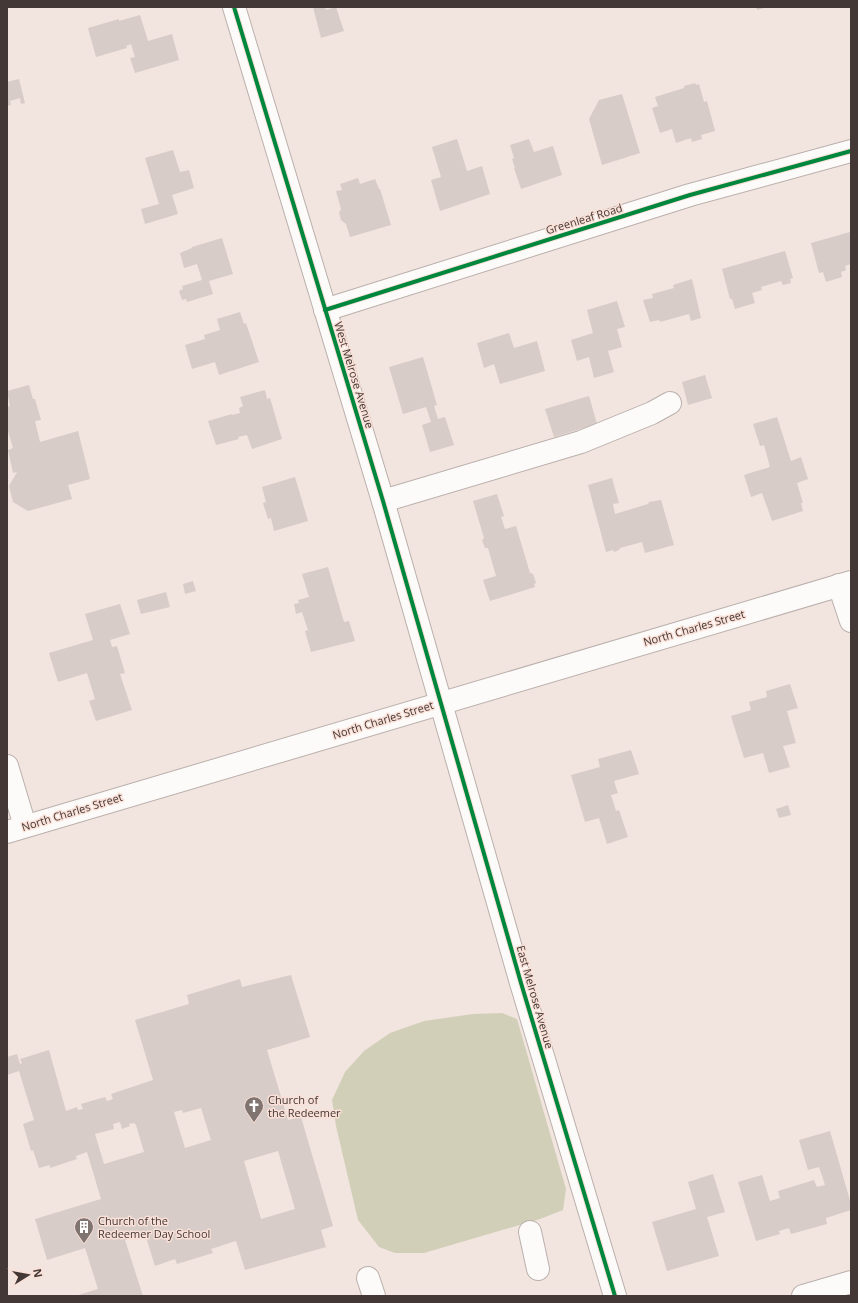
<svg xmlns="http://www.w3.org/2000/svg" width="858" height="1303" viewBox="0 0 858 1303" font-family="'Open Sans',sans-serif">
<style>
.green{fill:#d2cfb8}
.building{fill:#d8ccc8;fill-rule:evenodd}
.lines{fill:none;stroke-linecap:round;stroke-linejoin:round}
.minor-casing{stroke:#bab0ac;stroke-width:24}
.major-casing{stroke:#bab0ac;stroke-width:24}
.minor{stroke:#fdfbfa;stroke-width:22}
.major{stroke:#fdfbfa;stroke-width:22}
.cycleway-casing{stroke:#fae0d7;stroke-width:6}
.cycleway{stroke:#00873e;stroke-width:4}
.labels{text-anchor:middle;stroke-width:3;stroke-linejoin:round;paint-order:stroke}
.street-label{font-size:11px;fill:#433835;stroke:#fae0d7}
.poi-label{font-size:11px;fill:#433835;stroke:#fae0d7;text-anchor:start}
</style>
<rect width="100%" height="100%" fill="#f2e4df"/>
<polygon class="green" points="502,1013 517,1019 566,1189 563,1210 540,1219 424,1253 395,1253 379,1247 358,1220 336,1126 332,1100 345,1072 364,1051 390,1033 424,1021 473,1014"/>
<g class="building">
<polygon points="313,7 325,7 326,10 336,7 344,31 321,38"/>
<polygon points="756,7 767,7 757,10"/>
<polygon points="140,15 148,41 172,34 179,60 135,73 130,58 135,57 131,44 126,46 127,48 96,57 88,28 119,19 119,21"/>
<polygon points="19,79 25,103 21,104 20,98 10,101 11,105 7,106 7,82"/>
<polygon points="695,83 696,85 699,84 704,102 707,101 715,131 701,135 702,139 692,142 691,138 676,143 672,129 660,133 652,108 658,106 655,97 684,88 684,86"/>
<polygon points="622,94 640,153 602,165 589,119 599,100"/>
<polygon points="457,139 467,171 482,166 490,194 440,211 431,180 441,177 432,147"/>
<polygon points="529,139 534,152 553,146 562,175 521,189 514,168 515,168 512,159 514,158 510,145"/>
<polygon points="173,150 180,172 189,170 194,188 172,195 178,214 145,224 141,209 159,204 145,158"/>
<polygon points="358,178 360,184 375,179 379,189 380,189 391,225 350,237 346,224 341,220 339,213 341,209 336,191 342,190 340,184"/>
<polygon points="850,232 851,236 851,264 845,266 846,270 841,272 842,277 826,282 823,272 819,273 811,243"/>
<polygon points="222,238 233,274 209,281 213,294 187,302 186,299 182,300 179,291 183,289 182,286 202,280 197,264 184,268 180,253 192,248 192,247"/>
<polygon points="785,251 793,278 790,279 791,283 783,285 781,281 761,287 762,290 752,293 755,303 735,309 732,299 730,299 722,269"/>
<polygon points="692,279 701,318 691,321 689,314 660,322 659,320 650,322 643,300 653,298 652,294 674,288 673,285"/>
<polygon points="617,301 625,327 617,329 622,347 608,351 614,372 594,378 589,357 577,361 571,340 593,333 587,310"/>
<polygon points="240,312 244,324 246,323 259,362 219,375 215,362 192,369 185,345 205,339 204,335 220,330 217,319"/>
<polygon points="509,333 514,348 537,341 545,371 500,384 494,364 484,368 477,343"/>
<polygon points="423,357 437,405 434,406 438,419 445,417 454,445 430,452 422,425 431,422 426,407 403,414 389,367"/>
<polygon points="705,375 712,398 688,405 682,382"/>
<polygon points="29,385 33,399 35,399 41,420 35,421 40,442 78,431 90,479 68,485 72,499 28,511 13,502 9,486 17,472 13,473 8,450 13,448 7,428 7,407 10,406 7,391"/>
<polygon points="265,390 267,399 270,398 282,439 252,449 247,435 238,437 239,439 216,445 208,421 232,414 232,415 240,413 239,408 243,406 240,397"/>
<polygon points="589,396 597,424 554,437 545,409"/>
<polygon points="777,417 791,461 801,457 808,479 797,483 803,503 801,503 803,511 772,521 762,493 751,497 744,475 770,467 764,445 760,446 753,424"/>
<polygon points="295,477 308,521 274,531 271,518 268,519 263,503 266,502 262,487"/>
<polygon points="612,478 619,503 613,504 615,514 648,504 649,502 661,500 674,545 645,553 642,542 620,548 619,550 614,552 613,550 606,552 588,485"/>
<polygon points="497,494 504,516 501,517 505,529 516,526 530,573 533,574 536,583 534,584 535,587 490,601 483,580 496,576 488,548 485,548 482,540 484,538 473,501"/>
<polygon points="328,567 344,622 349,621 355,641 311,652 305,631 308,630 302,612 296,614 294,604 299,603 298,600 309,597 302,574"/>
<polygon points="193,581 196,591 185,594 183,584"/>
<polygon points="166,592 170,607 141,614 137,600"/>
<polygon points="120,604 130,634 110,640 112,647 117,646 125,673 120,674 132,710 96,721 89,701 95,699 87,673 58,682 49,653 93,640 85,614"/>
<polygon points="790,684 798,708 787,711 796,743 783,746 790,767 769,773 763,753 744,758 731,716 751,710 749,702 767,697 766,691"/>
<polygon points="631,750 639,774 614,781 618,793 611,795 616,811 619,810 628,837 607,844 599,818 585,822 571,775 600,767 598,759"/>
<polygon points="788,805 791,815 779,818 776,809"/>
<path d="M 291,975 L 310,1037 L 267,1050 L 288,1120 L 301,1117 L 333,1226 L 321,1230 L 326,1247 L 245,1270 L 236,1241 L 211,1249 L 213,1253 L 177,1264 L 175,1259 L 155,1266 L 145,1234 L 125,1240 L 143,1296 L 75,1296 L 98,1289 L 85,1248 L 47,1260 L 35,1219 L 101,1199 L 87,1152 L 76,1156 L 77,1159 L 50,1168 L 50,1165 L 39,1168 L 33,1150 L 31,1151 L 23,1124 L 34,1120 L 19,1071 L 7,1075 L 7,1057 L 17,1054 L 20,1064 L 22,1063 L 20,1059 L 49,1050 L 66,1111 L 77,1107 L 78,1110 L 83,1109 L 81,1104 L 105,1097 L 107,1101 L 113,1099 L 111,1094 L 153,1080 L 135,1020 L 189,1004 L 187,995 L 240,979 L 242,987 ZM 201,1108 L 211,1140 L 185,1148 L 174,1112 L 182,1110 L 183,1113 ZM 120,1122 L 122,1129 L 130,1126 L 129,1124 L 134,1123 L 136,1125 L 144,1152 L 104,1164 L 95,1134 L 114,1129 L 113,1124 ZM 278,1151 L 295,1209 L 261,1219 L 244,1161 Z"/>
<polygon points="830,1131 851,1204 851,1210 826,1218 827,1224 791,1234 789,1228 779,1231 780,1234 756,1241 738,1182 762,1175 770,1201 780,1198 778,1191 814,1180 817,1187 825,1185 819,1167 808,1170 799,1140"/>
<polygon points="713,1174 725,1212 707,1217 719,1256 667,1271 652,1222 696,1209 688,1182"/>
</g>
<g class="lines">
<defs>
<g id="minor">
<polyline points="234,7 383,501 521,983 615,1296"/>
<polyline points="325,310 690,195 851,151"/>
<polyline points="383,501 581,442 652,413 670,403"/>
<polyline points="839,585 851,621"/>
<polyline points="7,766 25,826"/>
<polyline points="530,1232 538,1269"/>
<polyline points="368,1278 374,1296"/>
<polyline points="803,1296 851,1282"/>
</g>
<polyline id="major" points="7,832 851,582"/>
</defs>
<use href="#minor" class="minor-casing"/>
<use href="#major" class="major-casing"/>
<use href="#minor" class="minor"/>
<use href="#major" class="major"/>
<defs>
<g id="cycleway">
<polyline points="234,7 383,501 521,983 615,1296"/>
<polyline points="325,310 690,195 851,151"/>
</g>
</defs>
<use href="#cycleway" class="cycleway-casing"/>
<use href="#cycleway" class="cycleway"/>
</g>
<defs>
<symbol id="church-pin" viewBox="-11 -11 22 30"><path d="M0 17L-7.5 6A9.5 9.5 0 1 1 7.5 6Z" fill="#807470" stroke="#fae0d7"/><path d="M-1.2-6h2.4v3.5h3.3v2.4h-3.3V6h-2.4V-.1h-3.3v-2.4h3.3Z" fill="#fff"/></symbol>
<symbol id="building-pin" viewBox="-11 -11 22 30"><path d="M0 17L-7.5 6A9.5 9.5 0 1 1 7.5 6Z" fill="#807470" stroke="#fae0d7"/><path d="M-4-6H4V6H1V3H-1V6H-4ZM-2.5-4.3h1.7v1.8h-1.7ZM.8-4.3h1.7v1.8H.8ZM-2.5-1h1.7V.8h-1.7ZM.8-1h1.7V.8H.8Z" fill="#fff"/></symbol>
</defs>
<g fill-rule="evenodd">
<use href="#church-pin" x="243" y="1095" width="22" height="30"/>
<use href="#building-pin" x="73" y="1216" width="22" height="30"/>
</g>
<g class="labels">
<g class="street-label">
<text transform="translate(584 219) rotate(-17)" y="4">Greenleaf Road</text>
<text transform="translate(354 375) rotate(73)" y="4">West Melrose Avenue</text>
<text transform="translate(694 628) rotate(-16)" y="4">North Charles Street</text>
<text transform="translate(383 720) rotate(-17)" y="4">North Charles Street</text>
<text transform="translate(72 812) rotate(-17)" y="4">North Charles Street</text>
<text transform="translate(535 997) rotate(74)" y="4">East Melrose Avenue</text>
</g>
<g class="poi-label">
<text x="268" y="1104">Church of<tspan x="268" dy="13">the Redeemer</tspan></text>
<text x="98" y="1225">Church of the<tspan x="98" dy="13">Redeemer Day School</tspan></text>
</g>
</g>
<rect width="858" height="1303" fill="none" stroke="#433835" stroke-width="16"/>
<g transform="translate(28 1275) rotate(79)" stroke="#fae0d7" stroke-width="3" paint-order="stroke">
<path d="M0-3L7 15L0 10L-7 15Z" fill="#433835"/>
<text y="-6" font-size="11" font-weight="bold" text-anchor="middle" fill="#433835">N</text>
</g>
</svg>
